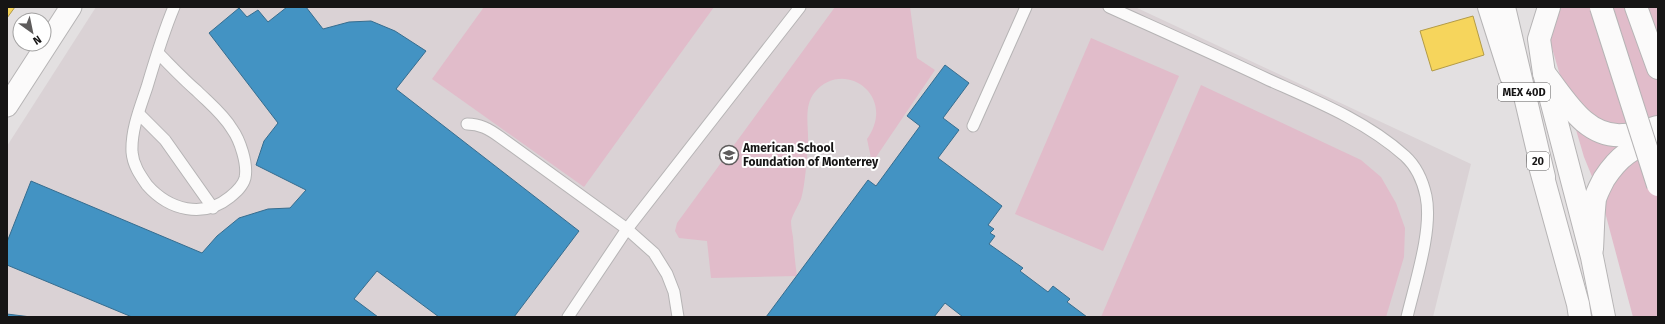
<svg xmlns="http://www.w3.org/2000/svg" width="1665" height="324" viewBox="0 0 1665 324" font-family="'Fira Sans',sans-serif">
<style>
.built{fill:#dad2d5}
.green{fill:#e1bcca}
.homes{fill:#f6d55c;stroke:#b39b47}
.schools{fill:#4393c3;stroke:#366d8f}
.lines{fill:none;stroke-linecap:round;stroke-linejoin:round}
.service-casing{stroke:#b6b4b5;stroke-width:13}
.minor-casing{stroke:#b6b4b5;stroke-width:23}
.tertiary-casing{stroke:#b6b4b5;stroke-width:24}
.primary-casing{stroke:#b6b4b5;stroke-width:24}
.motorway-casing{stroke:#b6b4b5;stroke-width:24}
.service{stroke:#fbfafa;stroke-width:11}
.minor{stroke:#fbfafa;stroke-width:21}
.tertiary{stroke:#fbfafa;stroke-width:22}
.primary{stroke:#fbfafa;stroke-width:22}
.motorway{stroke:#fbfafa;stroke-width:22}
.motorway-bridge-casing{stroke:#b6b4b5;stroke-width:24;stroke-linecap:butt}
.motorway-bridge{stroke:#fbfafa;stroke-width:22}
.labels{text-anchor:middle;stroke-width:4;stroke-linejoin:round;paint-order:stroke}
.shield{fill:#fff;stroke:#5c5b5b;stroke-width:1}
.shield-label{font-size:11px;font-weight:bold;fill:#161515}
.poi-label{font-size:12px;font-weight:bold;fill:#161515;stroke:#fff;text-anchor:start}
</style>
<rect width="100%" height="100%" fill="#e3e0e1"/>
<polygon class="built" points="96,7 1135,7 1471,164 1433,317 7,317 7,146"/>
<g class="green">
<polygon points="484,7 714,7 584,187 432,79"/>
<path d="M 835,7 L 910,7 L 917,58 L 935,70 L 872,163 L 867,139 C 898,95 843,58 815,92 C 803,106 809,127 808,144 C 807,157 805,187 801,199 C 798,206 793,214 791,221 C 791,226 792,232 793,237 C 794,250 795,263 797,276 L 711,278 L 707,241 L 679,238 L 675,231 L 677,223 Z"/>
<polygon points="1540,7 1658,7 1658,317 1633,317 1602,201 1584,157"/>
<polygon points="1091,38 1179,76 1103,251 1015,214"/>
<polygon points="1201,85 1361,160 1381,177 1396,203 1405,228 1404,257 1386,317 1101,317"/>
</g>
<g class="homes">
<polygon points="7,7 15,7 7,18"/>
<polygon points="1473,16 1484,55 1432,71 1420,31"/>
</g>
<g class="schools">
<polygon points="287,7 306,7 323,29 349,22 371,21 395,31 426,51 396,89 579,231 514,317 439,317 377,271 354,299 378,317 132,317 7,265 7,242 31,181 202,253 217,236 239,218 268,209 290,208 306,190 256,165 264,141 278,123 209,33 239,8 247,17 258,10 268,22"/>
<polygon points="945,65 969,83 943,118 959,130 938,158 1002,206 988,225 994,229 990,233 995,236 989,244 1023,268 1020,271 1048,292 1053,286 1070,299 1067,302 1087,317 963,317 945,303 934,317 766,317 868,180 876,186 920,126 907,116"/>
<polygon points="7,314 31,317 7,317"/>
</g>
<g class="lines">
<defs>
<g id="service">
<path d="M 1109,7 C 1162,31 1216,55 1269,80 C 1316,101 1366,121 1405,156 C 1416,166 1423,182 1426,196 C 1433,229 1415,283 1407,317"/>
<path d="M 158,53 C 171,66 183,79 197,91 C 209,103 223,114 232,129 C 240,140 248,164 245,178 C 243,186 236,192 230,197 C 203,219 169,210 147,185 C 140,175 133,165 132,152 C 131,130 140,108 147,87 C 155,60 163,33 174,7"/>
<polyline points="139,114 165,140 213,208"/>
<path d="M 467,124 C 480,124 489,129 500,137 L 627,229 L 654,253 L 667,274 L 674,292 L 678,317"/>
<polyline points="973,126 1026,7"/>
<polyline points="568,317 627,229 800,7"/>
</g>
<polyline id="minor" points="7,106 71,7"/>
<g id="tertiary">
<path d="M 1544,73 C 1565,99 1585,138 1623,135 C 1635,135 1646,130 1657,127"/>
<path d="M 1592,249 C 1593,232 1593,215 1595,199 C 1597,192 1601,185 1604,179 C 1619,156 1632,147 1658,140"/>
</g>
<g id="primary">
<polyline points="1489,7 1511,76"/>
<polyline points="1549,7 1539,39 1544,73 1592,257 1604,317"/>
<polyline points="1538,159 1578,304 1580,317"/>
</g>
<g id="motorway">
<polyline points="1504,7 1544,177"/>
<polyline points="1636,7 1658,68"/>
</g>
</defs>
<use href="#service" class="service-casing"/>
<use href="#minor" class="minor-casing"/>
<use href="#tertiary" class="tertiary-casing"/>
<use href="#primary" class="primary-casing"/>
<use href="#motorway" class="motorway-casing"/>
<use href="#service" class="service"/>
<use href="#minor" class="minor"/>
<use href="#tertiary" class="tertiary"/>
<use href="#primary" class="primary"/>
<use href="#motorway" class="motorway"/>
<defs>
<polyline id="motorway-bridge" points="1601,7 1658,185"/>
</defs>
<use href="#motorway-bridge" class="motorway-bridge-casing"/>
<use href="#motorway-bridge" class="motorway-bridge"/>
</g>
<defs>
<symbol id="school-ring" viewBox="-11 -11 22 22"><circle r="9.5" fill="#fff" stroke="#5e5c5c" stroke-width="1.5"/><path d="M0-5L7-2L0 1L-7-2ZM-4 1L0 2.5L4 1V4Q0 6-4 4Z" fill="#5e5c5c"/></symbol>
</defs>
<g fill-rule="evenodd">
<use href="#school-ring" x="718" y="144" width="22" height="22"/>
</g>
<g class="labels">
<g class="shield">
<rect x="1498" y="83" width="52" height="18" rx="3"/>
<rect x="1527" y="152" width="22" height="18" rx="3"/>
</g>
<g class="shield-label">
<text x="1524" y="96">MEX 40D</text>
<text x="1538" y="165">20</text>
</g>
<g class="poi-label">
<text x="743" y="152">American School<tspan x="743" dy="14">Foundation of Monterrey</tspan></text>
</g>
</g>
<rect width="1665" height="324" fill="none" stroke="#161515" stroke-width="16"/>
<g transform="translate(32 32) rotate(147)"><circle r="19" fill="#ffffff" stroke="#a2a1a1"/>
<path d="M0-3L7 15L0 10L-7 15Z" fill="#5e5c5c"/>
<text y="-6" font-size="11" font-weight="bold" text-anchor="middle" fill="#161515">N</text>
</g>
</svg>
